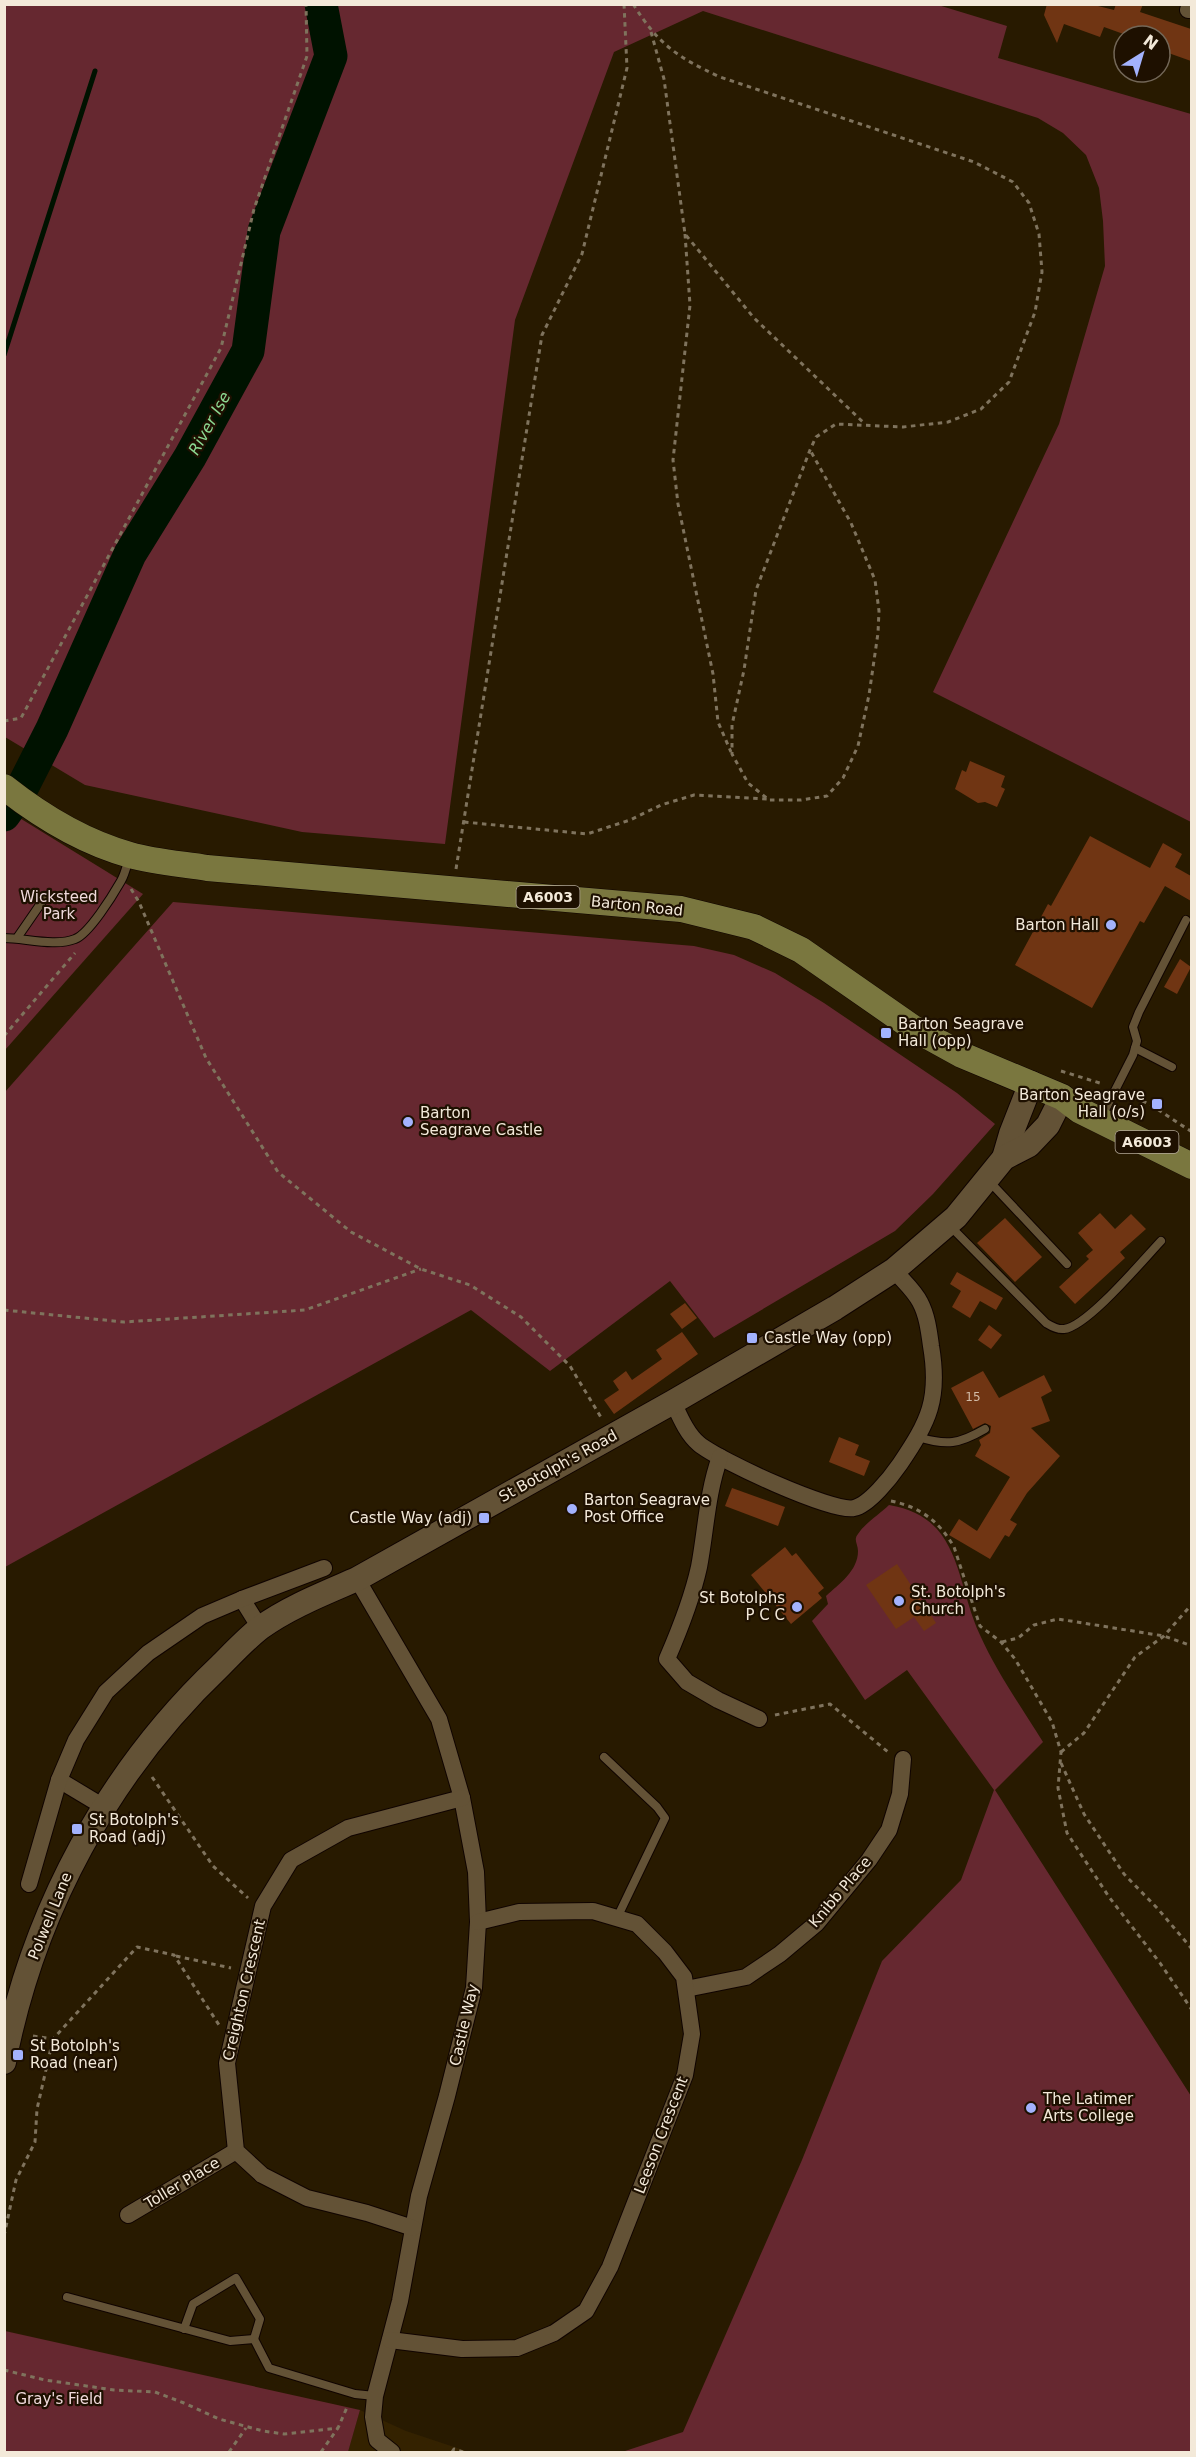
<svg xmlns="http://www.w3.org/2000/svg" width="1196" height="2457" viewBox="0 0 1196 2457" font-family="'DejaVu Sans',sans-serif">
<style>
.built{fill:#342200}
.green{fill:#662830}
.lines{fill:none;stroke-linecap:round;stroke-linejoin:round}
.stream{stroke:#001200;stroke-width:5}
.river{stroke:#001200;stroke-width:33}
.building{fill:#703513}
.lane-casing{stroke:#100400;stroke-width:10}
.street-casing{stroke:#100400;stroke-width:18}
.secondary-casing{stroke:#100400;stroke-width:26}
.primary-casing{stroke:#100400;stroke-width:27}
.path{stroke:#7f735d;stroke-width:3;stroke-dasharray:4.5 4.5;stroke-linecap:butt}
.lane{stroke:#635236;stroke-width:8}
.street{stroke:#635236;stroke-width:16}
.secondary{stroke:#635236;stroke-width:24}
.primary{stroke:#7a773f;stroke-width:26}
.poi-dot{fill:#a3b2fd;stroke:#1e1000;stroke-width:2}
.labels{text-anchor:middle;stroke-width:4.5;stroke-linejoin:round;paint-order:stroke}
.number-label{font-size:12px;fill:#d2bca8}
.shield{fill:#1e1000;stroke:#b3a898;stroke-width:1.5}
.shield-label{font-size:14px;font-weight:bold;fill:#f3e9d9}
.park-label{font-size:15px;fill:#f0dadb;stroke:#1e1000}
.street-label{font-size:15px;fill:#f3e9d9;stroke:#1e1000}
.poi-label{font-size:15px;fill:#f3e9d9;stroke:#1e1000;text-anchor:start}
.water-label{font-size:16px;font-style:italic;fill:#8bd891;stroke:#1e1000}
</style>
<rect width="100%" height="100%" fill="#281a00"/>
<polygon class="built" points="360,2410 406,2431 469,2452 348,2452"/>
<g class="green">
<polygon points="5,4 938,5 1007,26 998,58 1191,114 1191,822 933,692 1059,424 1105,266 1103,221 1099,188 1086,155 1063,133 1038,118 703,11 614,52 515,320 445,844 302,832 85,785 5,737"/>
<polygon points="5,809 143,894 5,1050"/>
<polygon points="173,902 694,946 734,955 775,973 824,1003 957,1093 995,1124 933,1194 895,1231 714,1338 670,1281 550,1371 471,1310 5,1567 5,1092"/>
<path d="M 889,1505 C 962,1517 955,1581 980,1635 C 997,1673 1022,1708 1043,1742 L 995,1790 L 1191,2096 L 1191,2452 L 622,2452 L 683,2432 L 802,2160 L 882,1961 L 961,1880 L 994,1790 L 907,1670 L 865,1700 L 812,1621 L 828,1604 L 826,1596 C 839,1584 858,1571 858,1551 C 858,1544 853,1540 858,1534 C 865,1523 880,1514 889,1505 Z"/>
<polygon points="5,2331 360,2410 348,2452 5,2452"/>
</g>
<g class="lines">
<polyline class="stream" points="4,355 95,71"/>
<polyline class="river" points="4,815 19,794 52,729 130,554 190,457 248,351 264,231 331,56 321,4"/>
</g>
<g class="building">
<polygon points="1047,4 1090,4 1114,10 1116,4 1143,4 1140,12 1191,29 1191,61 1160,50 1160,36 1129,36 1104,27 1100,37 1064,24 1057,43 1044,15"/>
<polygon points="970,761 1005,776 1001,787 1005,789 997,807 985,802 978,803 955,789 962,770 966,772"/>
<polygon points="1090,836 1150,868 1163,843 1182,854 1175,867 1191,876 1191,901 1165,886 1144,923 1140,921 1092,1008 1015,965 1048,904 1051,906"/>
<polygon points="1180,959 1191,967 1177,994 1164,987"/>
<polygon points="1100,1213 1115,1229 1131,1214 1146,1229 1120,1252 1125,1258 1075,1304 1059,1287 1089,1259 1086,1256 1093,1250 1078,1233"/>
<polygon points="1005,1218 1042,1257 1015,1282 977,1243"/>
<polygon points="957,1272 1003,1298 996,1310 980,1301 970,1318 952,1307 961,1291 950,1284"/>
<polygon points="685,1303 697,1318 682,1329 670,1314"/>
<polygon points="989,1325 1002,1335 991,1349 978,1340"/>
<polygon points="682,1332 698,1354 614,1414 604,1400 619,1390 613,1381 626,1371 632,1380 662,1359 656,1350"/>
<polygon points="983,1371 999,1398 1044,1375 1052,1391 1041,1397 1050,1421 1031,1428 1060,1456 1027,1493 1010,1520 1017,1524 1009,1537 1005,1535 990,1559 949,1535 959,1519 977,1531 1010,1477 975,1456 981,1445 979,1440 990,1433 991,1426 985,1423 973,1429 951,1388"/>
<polygon points="839,1437 859,1445 855,1455 870,1461 864,1476 829,1462"/>
<polygon points="732,1488 785,1507 778,1526 725,1506"/>
<polygon points="785,1547 792,1556 796,1553 824,1588 818,1593 822,1598 791,1624 751,1575"/>
<polygon points="897,1564 936,1623 924,1631 914,1617 896,1629 866,1585"/>
</g>
<g class="lines">
<defs>
<g id="lane">
<path d="M 4,938 C 24,938 56,947 75,939 C 89,934 113,895 121,881 C 125,874 127,865 129,858"/>
<polyline points="17,938 46,896"/>
<polyline points="1135,1048 1172,1067"/>
<polyline points="1101,1118 1133,1055 1137,1041 1133,1027 1139,1012 1186,920"/>
<polyline points="988,1180 1067,1264"/>
<path d="M 949,1225 L 1046,1323 C 1051,1326 1057,1330 1064,1329 C 1087,1327 1143,1260 1161,1241"/>
<path d="M 918,1437 C 947,1446 959,1444 985,1429"/>
<polyline points="604,1757 657,1807 665,1818 617,1918"/>
<polyline points="67,2297 230,2341 254,2339 269,2368 355,2394 375,2396"/>
<polyline points="184,2329 193,2304 236,2278 260,2319 254,2339"/>
</g>
<g id="street">
<polyline points="1188,10 1190,4"/>
<path d="M 673,1402 C 680,1417 687,1434 699,1444 C 718,1460 833,1513 854,1508 C 869,1505 891,1477 900,1464 C 929,1421 940,1399 931,1346 C 929,1331 927,1315 920,1302 C 914,1290 902,1280 894,1270"/>
<path d="M 720,1457 C 707,1493 706,1530 699,1567 C 692,1599 680,1629 667,1659 L 687,1682 L 718,1700 L 759,1719"/>
<polyline points="357,1579 439,1719 462,1798 476,1872 478,1922 474,1988 447,2096 419,2196 400,2301 375,2396 373,2417 377,2440 392,2452"/>
<polyline points="242,1599 260,1628"/>
<polyline points="59,1780 104,1807"/>
<polyline points="29,1884 59,1780 76,1740 106,1692 148,1653 202,1616 242,1599 324,1568"/>
<polyline points="686,1989 746,1977 780,1954 817,1923 869,1860 889,1830 900,1794 903,1759"/>
<polyline points="128,2215 236,2151"/>
<polyline points="413,2228 367,2213 307,2198 262,2175 236,2151 227,2063 263,1906 291,1860 348,1828 462,1798"/>
<polyline points="390,2340 462,2349 517,2348 554,2333 586,2311 610,2267 685,2075 692,2034 684,1977 665,1952 637,1924 593,1911 519,1912 478,1922"/>
</g>
<g id="secondary">
<polyline points="1004,1158 1011,1134 1031,1083"/>
<path d="M 4,2062 C 33,1911 109,1771 220,1666 C 233,1653 246,1639 260,1628 C 289,1607 325,1593 357,1579 L 673,1402 L 835,1308 L 894,1270 L 956,1217 L 1004,1158 L 1029,1145 L 1048,1125 L 1062,1097"/>
</g>
<path id="primary" d="M 4,787 C 42,817 83,842 130,855 C 154,862 182,864 207,868 L 681,909 L 754,927 L 801,950 L 913,1028 L 962,1055 L 1062,1097 L 1079,1110 L 1192,1166"/>
</defs>
<use href="#lane" class="lane-casing"/>
<use href="#street" class="street-casing"/>
<use href="#secondary" class="secondary-casing"/>
<use href="#primary" class="primary-casing"/>
<g class="path">
<path d="M 633,4 C 659,45 677,57 720,77 L 974,162 L 1013,182 L 1029,203 L 1039,234 L 1042,272 L 1035,312 L 1009,382 L 981,409 L 948,422 L 903,427 L 836,424 L 816,437 L 810,450 L 756,590 L 744,670 L 732,725 L 732,754 L 748,783 L 769,800 L 801,800 L 827,796 L 843,778 L 858,746 L 869,695 L 878,633 L 879,611 L 875,580 L 851,523 L 810,450"/>
<polyline points="651,32 664,79 685,234 754,318 865,424"/>
<polyline points="685,234 690,305 673,460 678,504 713,674 718,722 731,752"/>
<polyline points="4,721 21,718 221,348 254,209 307,56 306,4"/>
<polyline points="464,822 587,834 630,820 661,805 694,795 767,799"/>
<polyline points="456,869 542,335 582,254 627,68 624,4"/>
<polyline points="131,889 139,902 206,1058 278,1172 351,1232 421,1269 470,1285 521,1317 570,1366 602,1419"/>
<polyline points="4,1036 75,953"/>
<polyline points="1061,1071 1103,1084"/>
<polyline points="1126,1093 1151,1105 1192,1132"/>
<polyline points="4,1310 124,1322 305,1310 421,1269"/>
<path d="M 891,1501 C 920,1507 939,1521 954,1547 L 980,1626 L 1001,1642 L 1015,1659 L 1052,1722 L 1061,1752 L 1058,1788 L 1067,1833 L 1109,1897 L 1160,1963 L 1192,2010"/>
<polyline points="1002,1642 1018,1638 1034,1625 1058,1619 1164,1636 1192,1646"/>
<polyline points="775,1715 830,1704 888,1752"/>
<polyline points="1061,1752 1084,1733 1135,1657 1164,1636 1192,1604"/>
<polyline points="1061,1763 1084,1814 1124,1874 1158,1909 1192,1949"/>
<polyline points="152,1777 213,1866 248,1898"/>
<polyline points="176,1956 231,1968"/>
<polyline points="33,2036 53,2039 137,1947 174,1955 219,2025"/>
<polyline points="4,2236 16,2180 35,2142 37,2109 53,2039"/>
<polyline points="4,2370 45,2380 114,2390 155,2392 184,2403 219,2419 263,2431 284,2434 338,2428 348,2405"/>
<polyline points="229,2452 246,2428"/>
<polyline points="321,2452 338,2428"/>
<polyline points="452,2452 454,2449 463,2452"/>
</g>
<use href="#lane" class="lane"/>
<use href="#street" class="street"/>
<use href="#secondary" class="secondary"/>
<use href="#primary" class="primary"/>
</g>
<g class="poi-dot">
<circle cx="1111" cy="925" r="6"/>
<rect x="880" y="1027" width="12" height="12" rx="3"/>
<rect x="1151" y="1098" width="12" height="12" rx="3"/>
<circle cx="408" cy="1122" r="6"/>
<rect x="746" y="1332" width="12" height="12" rx="3"/>
<circle cx="572" cy="1509" r="6"/>
<rect x="478" y="1512" width="12" height="12" rx="3"/>
<circle cx="899" cy="1601" r="6"/>
<circle cx="797" cy="1607" r="6"/>
<rect x="71" y="1823" width="12" height="12" rx="3"/>
<rect x="12" y="2049" width="12" height="12" rx="3"/>
<circle cx="1031" cy="2108" r="6"/>
</g>
<g class="labels">
<g class="number-label">
<text x="973" y="1401">15</text>
</g>
<g class="shield">
<rect x="516.5" y="886" width="63" height="22" rx="4.5"/>
<rect x="1115.5" y="1131" width="63" height="22" rx="4.5"/>
</g>
<g class="shield-label">
<text x="548" y="902">A6003</text>
<text x="1147" y="1147">A6003</text>
</g>
<g class="park-label">
<text x="59" y="902">Wicksteed<tspan x="59" dy="17">Park</tspan></text>
<text x="59" y="2404">Gray's Field</text>
</g>
<g class="street-label">
<text transform="translate(637 906) rotate(6)" y="5">Barton Road</text>
<text transform="translate(558 1466) rotate(-29)" y="5">St Botolph's Road</text>
<text transform="translate(840 1892) rotate(-50)" y="5">Knibb Place</text>
<text transform="translate(50 1916) rotate(-68)" y="5">Polwell Lane</text>
<text transform="translate(244 1990) rotate(-77)" y="5">Creighton Crescent</text>
<text transform="translate(464 2025) rotate(-77)" y="5">Castle Way</text>
<text transform="translate(661 2135) rotate(-69)" y="5">Leeson Crescent</text>
<text transform="translate(182 2183) rotate(-31)" y="5">Toller Place</text>
</g>
<g class="poi-label">
<text x="1099" y="930" text-anchor="end">Barton Hall</text>
<text x="898" y="1029">Barton Seagrave<tspan x="898" dy="17">Hall (opp)</tspan></text>
<text x="1145" y="1100" text-anchor="end">Barton Seagrave<tspan x="1145" dy="17">Hall (o/s)</tspan></text>
<text x="420" y="1118">Barton<tspan x="420" dy="17">Seagrave Castle</tspan></text>
<text x="764" y="1343">Castle Way (opp)</text>
<text x="584" y="1505">Barton Seagrave<tspan x="584" dy="17">Post Office</tspan></text>
<text x="472" y="1523" text-anchor="end">Castle Way (adj)</text>
<text x="911" y="1597">St. Botolph's<tspan x="911" dy="17">Church</tspan></text>
<text x="785" y="1603" text-anchor="end">St Botolphs<tspan x="785" dy="17">P C C</tspan></text>
<text x="89" y="1825">St Botolph's<tspan x="89" dy="17">Road (adj)</tspan></text>
<text x="30" y="2051">St Botolph's<tspan x="30" dy="17">Road (near)</tspan></text>
<text x="1043" y="2104">The Latimer<tspan x="1043" dy="17">Arts College</tspan></text>
</g>
<g class="water-label">
<text transform="translate(209 423) rotate(-61)" y="6">River Ise</text>
</g>
</g>
<rect width="1196" height="2457" fill="none" stroke="#f3e9d9" stroke-width="12"/>
<g transform="translate(1142 54) rotate(37)"><circle r="28" fill="#1e1000" stroke="#736757" stroke-width="1.5"/>
<path d="M0-4.5L10 22L0 15L-10 22Z" fill="#a3b2fd"/>
<text y="-9" font-size="16" font-weight="bold" text-anchor="middle" fill="#f3e9d9">N</text>
</g>
</svg>
